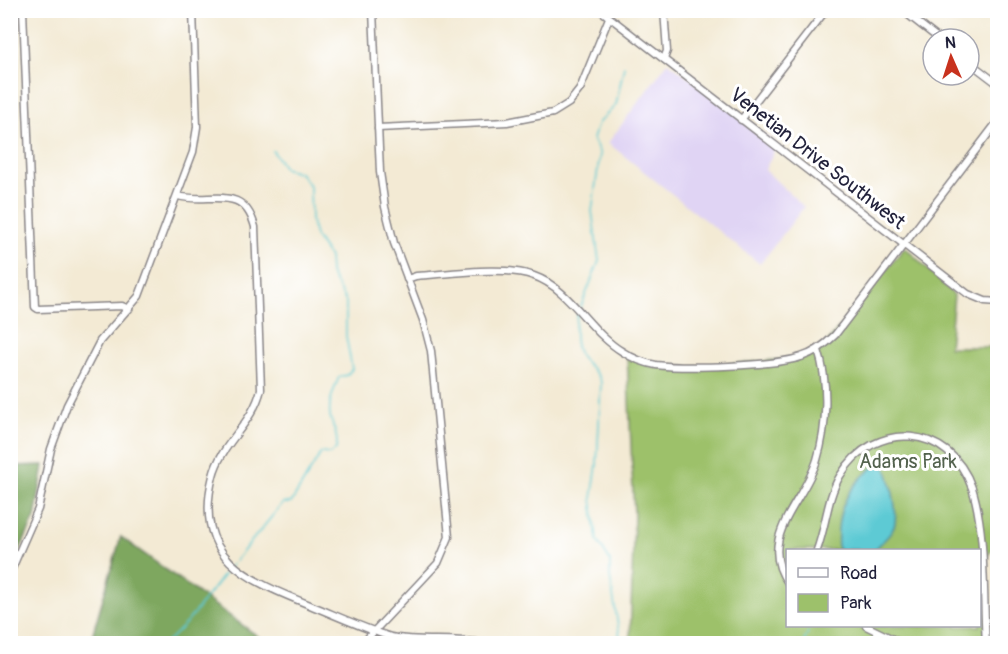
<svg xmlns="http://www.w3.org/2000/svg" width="1008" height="654" viewBox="0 0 1008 654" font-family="Pangolin,sans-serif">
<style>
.built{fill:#e0d4f4}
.green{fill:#9dc16b;stroke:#607253;stroke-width:1.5;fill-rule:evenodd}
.forest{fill:#7ea75f;stroke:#50644d;stroke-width:1.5}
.water{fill:#5dcad4;stroke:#407688;stroke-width:1.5}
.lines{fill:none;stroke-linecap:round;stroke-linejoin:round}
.stream{stroke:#5dcad4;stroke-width:1.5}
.minor-casing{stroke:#8a8688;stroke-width:9}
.minor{stroke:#fff;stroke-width:6}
.labels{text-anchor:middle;stroke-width:6;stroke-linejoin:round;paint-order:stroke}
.street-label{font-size:20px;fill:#22223b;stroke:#fff}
.park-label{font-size:20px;fill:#53624e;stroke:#fff}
</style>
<rect width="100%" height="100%" fill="#fff"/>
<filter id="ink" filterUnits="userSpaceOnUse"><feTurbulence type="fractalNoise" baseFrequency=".0167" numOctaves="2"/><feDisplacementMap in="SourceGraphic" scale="12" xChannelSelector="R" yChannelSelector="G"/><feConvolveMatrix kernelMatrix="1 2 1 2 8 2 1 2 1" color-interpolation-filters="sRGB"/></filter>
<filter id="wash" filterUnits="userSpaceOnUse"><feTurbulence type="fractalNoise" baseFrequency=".008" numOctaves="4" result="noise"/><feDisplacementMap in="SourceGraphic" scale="24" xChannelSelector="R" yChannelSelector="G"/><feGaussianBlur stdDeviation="1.35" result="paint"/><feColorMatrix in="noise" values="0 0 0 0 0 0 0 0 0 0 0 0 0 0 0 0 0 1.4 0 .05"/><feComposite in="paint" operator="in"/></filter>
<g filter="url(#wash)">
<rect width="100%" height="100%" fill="#f3ead4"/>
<polygon class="built" points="668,62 777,144 765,170 804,207 760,264 608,143"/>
<path class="green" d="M 905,247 L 954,295 L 949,347 L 997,347 L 998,542 L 983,561 L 987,643 L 630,643 L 634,515 L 627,354 L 650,366 L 680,368 L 798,358 L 821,350 ZM 788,550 L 980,550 L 980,626 L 788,626 Z"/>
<g class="forest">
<polygon points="44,465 35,518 11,568 11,466"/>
<polygon points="121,536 121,537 267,643 90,643"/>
</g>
<path class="water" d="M 883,463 C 890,473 900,517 893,529 C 889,537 880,544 874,550 L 838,550 C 836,520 841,498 863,476 C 869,471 875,464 883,463 Z"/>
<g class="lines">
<g class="stream">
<polyline points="580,309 599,261 592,211 600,154 593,139 598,123 616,105 624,66"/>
<path d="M 578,313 C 574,324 573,346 580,356 C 587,366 596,369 601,382 L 597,465 L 592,498 L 597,540 L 610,561 L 610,577 L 621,644"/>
<path d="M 235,561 L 283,503 L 291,503 L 321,453 L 330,454 L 336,449 C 339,436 333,428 330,416 C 328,402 334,390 339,377 L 347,375 L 352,369 L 346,336 L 346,302 L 330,273 L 329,257 L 315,236 L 311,220 L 310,186 L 300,173 L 284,168 L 273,151"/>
<polyline points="165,644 188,621 232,564"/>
<polyline points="803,644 808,632"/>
</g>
</g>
</g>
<g filter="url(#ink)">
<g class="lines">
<defs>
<g id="minor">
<polyline points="23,10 35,307 38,309 122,306 129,309"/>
<polyline points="600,10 968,294 985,301 998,302"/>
<polyline points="902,10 939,39"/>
<polyline points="664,59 667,51 664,10"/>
<polyline points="969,62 998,84"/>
<polyline points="741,120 826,10"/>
<polyline points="378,128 507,122 553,113 569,103 580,89 609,18"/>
<path d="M 178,196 C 209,205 243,182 255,227 L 261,389 C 253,424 221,443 213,476 C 192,558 248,580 310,605 C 337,616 363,628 391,637 C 422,643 454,637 486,644"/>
<path d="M 407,279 L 416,276 C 447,274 506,265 534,276 C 571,289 589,332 623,352 C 632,358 645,363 656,365 C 685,369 775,366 801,357 C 815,353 825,345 835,335 L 998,121"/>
<path d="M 817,550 C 826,526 827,498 840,476 C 874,419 950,424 972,488 C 986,531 983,597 986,644"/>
<polyline points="10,573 38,509 51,449 67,405 100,341 139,296 193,152 197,127 193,10"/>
<path d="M 788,583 C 756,538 804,502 817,460 C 827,427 829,383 818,350"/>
<polyline points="866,626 903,644"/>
<polyline points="986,642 998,638"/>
<polyline points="362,644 438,563 449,537 431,351 423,320 394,243 385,207 380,172 373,10"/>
<polyline points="574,644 583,644"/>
</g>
</defs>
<use href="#minor" class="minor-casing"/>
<use href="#minor" class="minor"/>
</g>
</g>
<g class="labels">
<g class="street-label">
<text transform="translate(818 158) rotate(38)" y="7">Venetian Drive Southwest</text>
</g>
<g class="park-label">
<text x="908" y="468">Adams Park</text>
</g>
</g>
<rect width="1008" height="654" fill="none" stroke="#fff" stroke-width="36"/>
<rect x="786" y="549" width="195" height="78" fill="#ffffff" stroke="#a7a7b1" stroke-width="1.5"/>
<rect x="798" y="568" width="30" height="9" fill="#ffffff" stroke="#a7a7b1" stroke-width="1.5"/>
<text x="840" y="579" font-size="18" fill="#22223b">Road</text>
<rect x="798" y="594" width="30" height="18" fill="#9dc16b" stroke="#a7a7b1" stroke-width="1.5"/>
<text x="840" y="609" font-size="18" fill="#22223b">Park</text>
<g transform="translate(951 57) rotate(357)"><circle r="28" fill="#ffffff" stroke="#a7a7b1" stroke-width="1.5"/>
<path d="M0-4.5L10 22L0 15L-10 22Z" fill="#c8321e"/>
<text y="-9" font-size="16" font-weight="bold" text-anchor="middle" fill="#22223b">N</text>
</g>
</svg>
